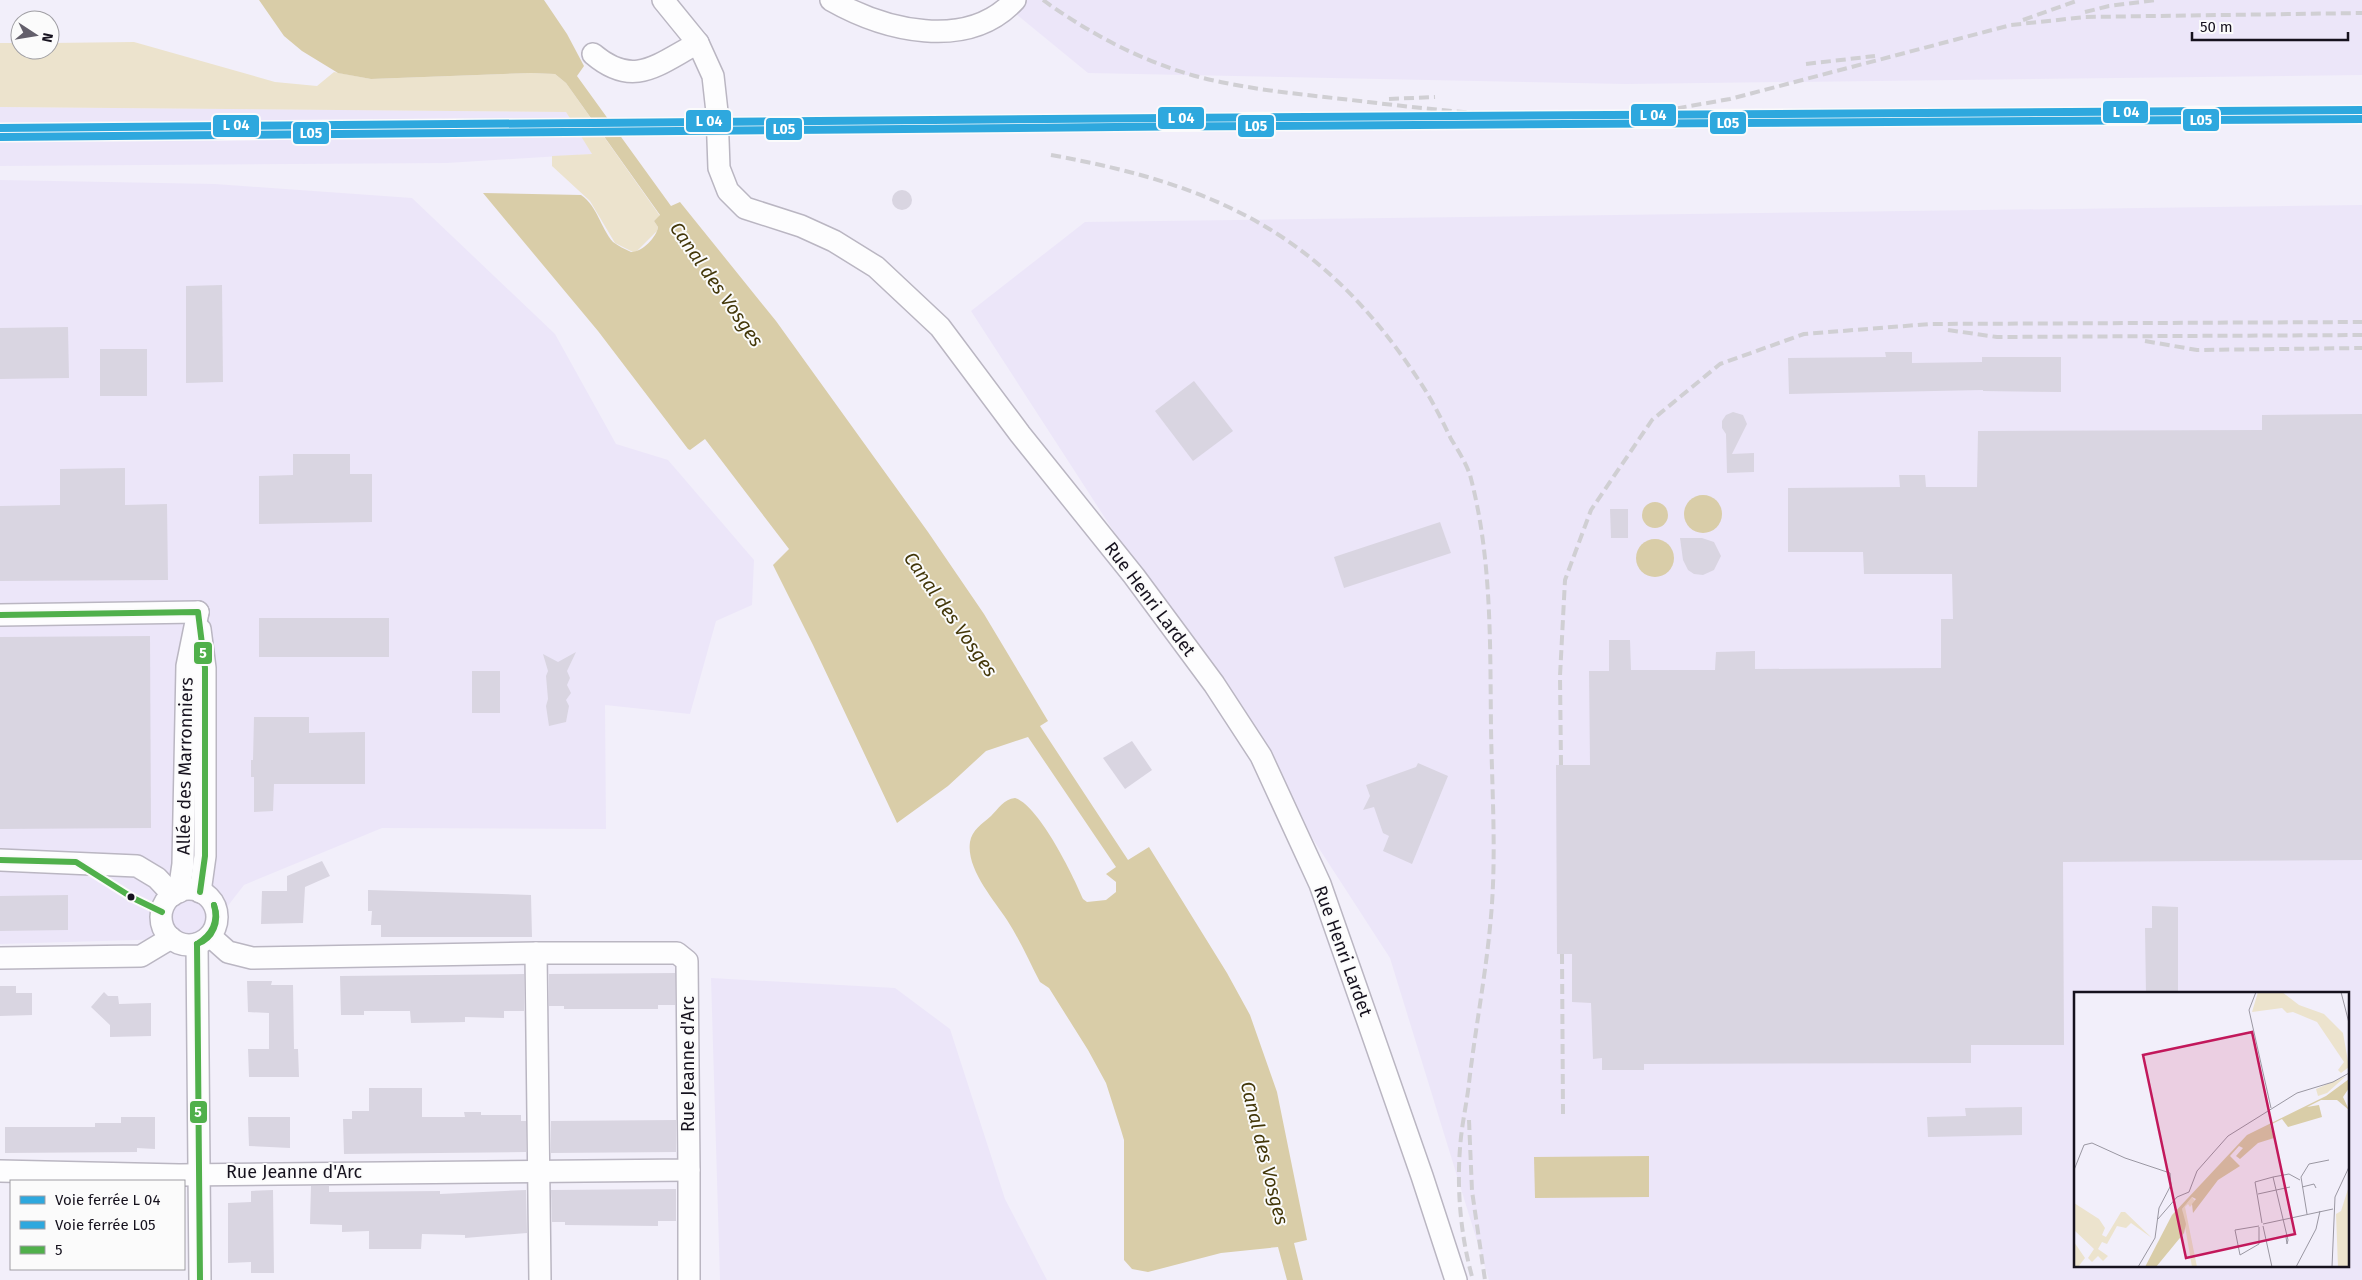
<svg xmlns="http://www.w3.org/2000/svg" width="2362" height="1280" viewBox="0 0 2362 1280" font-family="'Fira Sans',sans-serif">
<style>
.built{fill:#ece6f9;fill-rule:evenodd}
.green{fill:#ece3cd}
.water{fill:#d9cda8}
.building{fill:#d9d5e1}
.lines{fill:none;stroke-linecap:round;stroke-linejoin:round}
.minor-casing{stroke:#bab6c2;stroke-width:24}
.minor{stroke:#fdfdfe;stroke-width:21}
.rail{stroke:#d0cfd3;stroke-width:4;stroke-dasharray:10 5;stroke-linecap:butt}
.bus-1-casing{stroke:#fbfbfb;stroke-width:10}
.bus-1{stroke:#50b04b;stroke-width:6}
.rail-1-casing{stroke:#fbfbfb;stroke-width:11}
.rail-2-casing{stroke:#fbfbfb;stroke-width:11}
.rail-1{stroke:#2ea8de;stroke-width:8}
.rail-2{stroke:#2ea8de;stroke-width:8}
.bus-dot{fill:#16121e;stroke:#fbfbfb;stroke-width:2}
.labels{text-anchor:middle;stroke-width:4;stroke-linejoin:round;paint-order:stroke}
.street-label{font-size:18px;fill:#16121e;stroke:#fbfbfb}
.water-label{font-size:19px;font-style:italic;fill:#433709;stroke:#fbfbfb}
.inset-road{fill:none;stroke:#9a97a2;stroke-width:1}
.view{fill:#c2185b;fill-opacity:0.15;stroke:#c2185b;stroke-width:2.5}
.inset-edge{fill:none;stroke:#16121e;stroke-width:2.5}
.line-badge{stroke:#fbfbfb;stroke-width:2}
.badge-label{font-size:14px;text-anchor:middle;font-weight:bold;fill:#fff}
</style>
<rect width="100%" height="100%" fill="#f2effa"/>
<g class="built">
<polygon points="999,0 2362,0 2362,75 1626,84 1088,73"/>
<polygon points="0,107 566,112 593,154 447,163 0,166"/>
<polygon points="0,180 215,184 412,198 555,334 616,444 668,460 754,560 752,605 716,621 690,714 605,705 606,829 382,828 244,885 203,938 0,944"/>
<path d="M 2362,205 L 2362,1280 L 1489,1280 L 1390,958 L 971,311 L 1085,222 ZM 2076,994 L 2348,994 L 2348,1266 L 2076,1266 Z"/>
<polygon points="711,978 895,988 950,1029 1005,1199 1047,1280 720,1280"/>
</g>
<polygon class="green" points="134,42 275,82 317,86 334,72 371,79 531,73 555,74 566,83 660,216 654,221 658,227 657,231 635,253 615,243 590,201 552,166 552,156 592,154 566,112 0,107 0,43 20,43 20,50 50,50 50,43"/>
<g class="water">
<path d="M 259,0 L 544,0 L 567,34 L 584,66 L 577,76 L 671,206 L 680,202 L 776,321 L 928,532 L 984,614 L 1048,721 L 1040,726 L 1128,860 L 1149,847 L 1227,973 L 1250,1015 L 1277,1092 L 1307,1240 L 1294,1243 L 1303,1280 L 1287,1280 L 1278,1247 L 1221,1253 L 1148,1272 L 1132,1269 L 1124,1260 L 1124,1140 L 1121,1130 L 1106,1083 L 1088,1050 L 1049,988 L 1040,982 C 1029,961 1020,940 1007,920 C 994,900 966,869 970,842 C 972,830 982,824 991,816 C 998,809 1004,799 1015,798 C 1039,806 1073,875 1083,899 L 1087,902 L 1106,900 L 1116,892 L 1116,882 L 1106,874 L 1116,867 L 1028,737 L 986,751 L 948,786 L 897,823 L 813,645 L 773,565 L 789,549 L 705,439 L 690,450 L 688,449 L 598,331 L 483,193 L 581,195 C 598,207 600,227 613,242 C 618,246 625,249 631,252 C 641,253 657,237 658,227 L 654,221 L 660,215 L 566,83 L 555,74 L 531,73 L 371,79 L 338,73 L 302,51 L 284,36 Z"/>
<circle cx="1703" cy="514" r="19"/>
<circle cx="1655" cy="515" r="13"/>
<circle cx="1655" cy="558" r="19"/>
<polygon points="1649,1156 1649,1197 1535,1198 1534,1157"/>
</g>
<g class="building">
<circle cx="902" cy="200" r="10"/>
<polygon points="222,285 223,382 186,383 186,286"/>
<polygon points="68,327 69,378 0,379 0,328"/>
<rect x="100" y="349" width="47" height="47"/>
<polygon points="1885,352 1912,352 1912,363 1982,362 1982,357 2061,357 2061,392 1983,391 1983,390 1789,394 1788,358 1886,357"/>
<polygon points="1194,381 1233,431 1193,461 1155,411"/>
<polygon points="1733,412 1743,415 1747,424 1732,454 1754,453 1754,472 1727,473 1726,434 1722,428 1722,421 1726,415"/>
<polygon points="2362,414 2362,860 2063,862 2064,1045 1971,1045 1971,1063 1644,1064 1644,1070 1602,1070 1602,1058 1593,1059 1591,1003 1572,1002 1572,954 1557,954 1556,765 1590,765 1589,671 1609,671 1609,640 1630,640 1631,670 1715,670 1716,652 1755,651 1755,669 1941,668 1941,619 1953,619 1952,574 1864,574 1863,552 1788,552 1788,488 1900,487 1899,475 1925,475 1926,487 1977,487 1978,431 2262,430 2262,415"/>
<polygon points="293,454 350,454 350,474 372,474 372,522 259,524 259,476 293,475"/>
<polygon points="125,468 125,505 167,504 168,580 0,581 0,506 60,505 60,469"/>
<polygon points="1610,509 1628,509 1628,538 1611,538"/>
<polygon points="1440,522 1451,553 1344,588 1334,557"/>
<polygon points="1680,538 1702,538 1714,542 1721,556 1714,570 1703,575 1694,574 1688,570 1683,560"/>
<rect x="259" y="618" width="130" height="39"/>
<polygon points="150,636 151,828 0,829 0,637"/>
<polygon points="576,652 567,671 570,678 567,685 571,693 566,700 569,706 566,722 549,726 546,706 548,699 546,676 548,671 543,654 558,662"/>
<rect x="472" y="671" width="28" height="42"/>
<polygon points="254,717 309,717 309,733 365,732 365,784 274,784 273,811 254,812 254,777 251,777 251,760 253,760"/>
<polygon points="1132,741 1152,770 1125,789 1103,758"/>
<polygon points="1418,763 1448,776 1412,864 1383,851 1389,836 1383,833 1374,807 1363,810 1370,796 1366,785 1416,767"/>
<polygon points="322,861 330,876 305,887 303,923 261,924 262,891 287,891 287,876"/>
<polygon points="368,890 531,895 532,937 381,937 381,925 371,925 372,911 368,911"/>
<polygon points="68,895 68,930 0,931 0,896"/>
<polygon points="2152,906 2178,907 2178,994 2146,994 2145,928 2152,928"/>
<polygon points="675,973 675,1005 658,1005 658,1009 564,1009 564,1006 549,1006 549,974"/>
<polygon points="524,974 524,1011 504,1011 504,1018 465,1017 465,1022 411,1023 410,1011 364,1011 364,1015 341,1015 340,976"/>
<polygon points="247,981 272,981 271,985 293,985 294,1049 298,1049 299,1077 249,1077 248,1049 269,1049 269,1013 248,1012"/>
<polygon points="0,986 16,986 16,993 32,993 32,1015 0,1016"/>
<polygon points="104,992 108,996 118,996 119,1004 151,1003 151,1036 110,1037 110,1025 91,1007"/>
<polygon points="369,1088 422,1088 422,1117 465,1117 464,1112 481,1112 481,1115 521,1115 521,1121 526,1121 526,1152 344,1154 343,1119 352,1119 352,1111 369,1111"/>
<polygon points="2022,1107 2022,1135 1928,1137 1927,1117 1966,1116 1965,1108"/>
<polygon points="121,1117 155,1117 155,1149 137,1148 137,1152 5,1153 5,1127 95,1127 95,1123 121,1123"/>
<polygon points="248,1117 290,1117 290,1148 249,1146"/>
<polygon points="676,1120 676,1152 551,1153 551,1121"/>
<polygon points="311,1186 329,1186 329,1192 440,1191 440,1194 526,1190 527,1233 465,1238 465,1235 422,1234 421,1249 369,1249 369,1231 342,1232 342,1225 310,1224"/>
<polygon points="676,1189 676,1221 658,1221 658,1226 565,1225 565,1222 552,1222 551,1190"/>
<polygon points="273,1190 274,1273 251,1273 251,1262 228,1263 228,1203 251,1202 251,1191"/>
</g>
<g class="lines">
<defs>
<g id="minor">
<polyline points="663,0 698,43 713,76 717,112 719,168 728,191 745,208 801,226 834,241 876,267 940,327 1020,434 1134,576 1214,684 1261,756 1320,884 1422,1176 1456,1280"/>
<path d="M 831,0 C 884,30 967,52 1015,0"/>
<path d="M 593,54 C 634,89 658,64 698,43"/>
<polyline points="0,615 198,612"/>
<polyline points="0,860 137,866 157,878 173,895"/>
<circle cx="189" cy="917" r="28"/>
<polyline points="179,892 183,864 187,666 198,612"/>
<polyline points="200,892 205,856 205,668 200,629"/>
<polyline points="197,944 200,1280"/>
<polyline points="536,953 540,1280"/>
<polyline points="0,958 141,956 171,938"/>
<polyline points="689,1170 689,1280"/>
<polyline points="0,1171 179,1175 689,1170 687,961 677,953 536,953 252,958 228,952 210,936"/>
</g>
</defs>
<use href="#minor" class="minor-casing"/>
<use href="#minor" class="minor"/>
<g class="rail">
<path d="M 1043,0 C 1090,34 1143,62 1199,77 C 1254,91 1311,95 1368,102 C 1427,109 1485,115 1545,117"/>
<polyline points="2085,12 2109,6 2156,0"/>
<polyline points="2023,20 2079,0"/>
<polyline points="1806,64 1875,56"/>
<polyline points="1389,99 1435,97"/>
<polyline points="1572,117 1673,109 1730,99 2011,25 2085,17 2362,13"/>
<path d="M 1051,155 C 1217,185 1322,234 1418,379 C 1431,398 1441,418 1451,439 C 1458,450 1466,463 1470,475 C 1492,557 1490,643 1491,728 C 1492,793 1497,861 1490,927 C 1485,979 1475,1031 1469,1083 C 1467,1101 1463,1119 1461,1137 C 1456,1184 1460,1235 1473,1280"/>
<polyline points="1948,330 1997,337 2362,335"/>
<polyline points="2145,341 2197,350 2362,348"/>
<polyline points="1561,765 1560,676 1565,580 1591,510 1652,420 1720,364 1804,334 1930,324 2362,322"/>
<polyline points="1562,954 1563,1114"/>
<polyline points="1469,1120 1472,1191 1485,1280"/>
</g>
<defs>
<g id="bus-1">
<polyline points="0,615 198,612 205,668 205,856 200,892"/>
<polyline points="0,860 76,862 133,898 162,912"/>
<path d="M 197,944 C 212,935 219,923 214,905"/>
<path d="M 197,944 C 213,939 220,921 214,905"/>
<polyline points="197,944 200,1280"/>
</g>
</defs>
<use href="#bus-1" class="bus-1-casing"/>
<use href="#bus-1" class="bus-1"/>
<defs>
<path id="rail-1" d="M 0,128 C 787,119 1575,116 2362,110"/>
<path id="rail-2" d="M 0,137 C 787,127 1575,125 2362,119"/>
</defs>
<use href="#rail-1" class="rail-1-casing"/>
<use href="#rail-2" class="rail-2-casing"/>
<use href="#rail-1" class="rail-1"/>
<use href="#rail-2" class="rail-2"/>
</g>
<circle class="bus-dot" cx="131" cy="897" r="4.5"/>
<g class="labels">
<g class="street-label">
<text transform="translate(1150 599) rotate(53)" y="6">Rue Henri Lardet</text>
<text transform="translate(185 766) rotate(-89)" y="6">Allée des Marronniers</text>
<text transform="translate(1343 951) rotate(70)" y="6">Rue Henri Lardet</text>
<text transform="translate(688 1064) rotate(-90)" y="6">Rue Jeanne d'Arc</text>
<text x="294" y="1178">Rue Jeanne d'Arc</text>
</g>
<g class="water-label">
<text transform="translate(717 284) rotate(55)" y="7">Canal des Vosges</text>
<text transform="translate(951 614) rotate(55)" y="7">Canal des Vosges</text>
<text transform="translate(1265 1153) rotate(76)" y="7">Canal des Vosges</text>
</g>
</g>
<g transform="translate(2074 992)">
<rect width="275" height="275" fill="#f2effa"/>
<path d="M 184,0 L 208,0 L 225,13 L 250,22 L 269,41 L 275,75 L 267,81 L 264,78 L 270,70 L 243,30 L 219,20 L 213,21 L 208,16 L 178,20 ZM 272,84 L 253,101 L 244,104 L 242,97 ZM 275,194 L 275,275 L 264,275 L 262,222 L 267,219 ZM 118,205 L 121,209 L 116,215 L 114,212 L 111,215 L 123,275 L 118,275 L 108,217 ZM 0,211 L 25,227 L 31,236 L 28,243 L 32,245 L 47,220 L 51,220 L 78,246 L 57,231 L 52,236 L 43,234 L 33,252 L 28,250 L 24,257 L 34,264 L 29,269 L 24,264 L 18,270 L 14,266 L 20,257 L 0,238 ZM 0,250 L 11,266 L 4,275 L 0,275 Z" fill="#ece3cd"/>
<path d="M 275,87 L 275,96 L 269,105 L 275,118 L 263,108 L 247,108 L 233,115 L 245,113 L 248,125 L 214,135 L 208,127 L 196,133 L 200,146 L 184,151 L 166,167 L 162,164 L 169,156 L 165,154 L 156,164 L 166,174 L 144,188 L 119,221 L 118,212 L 122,207 L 118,205 L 108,217 L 112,232 L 110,241 L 82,275 L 71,275 L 98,223 L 173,143 L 252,104 Z" fill="#d9cda8"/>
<path class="inset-road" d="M 182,0 L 175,18 L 197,116M 267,0 L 275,31M 0,178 L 10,153 L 18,151 L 51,166 L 96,181 L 97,193 L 85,216 L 81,246 L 64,275M 199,185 L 215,182 L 226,188M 228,195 L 240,192 L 242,196M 184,202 L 216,195M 233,222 L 227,185 L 235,172 L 255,168M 84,227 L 103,205 L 115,200 L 123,179 L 154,144 L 223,101 L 259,90 L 275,81M 188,231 L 181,190 L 199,185 L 214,248 L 213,252 L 212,245M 189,232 L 259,217M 189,234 L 198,275M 161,238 L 166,263 L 185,252 L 185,235M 161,238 L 185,234M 222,275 L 242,237 L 246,219M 258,275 L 261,205 L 275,175"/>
<path class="view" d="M 178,40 L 221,242 L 112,266 L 69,63 Z"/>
<rect width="275" height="275" class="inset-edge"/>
</g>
<g class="line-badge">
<rect x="2102" y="100" width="47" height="24" rx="5" fill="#2ea8de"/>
<rect x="1630" y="103" width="47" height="24" rx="5" fill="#2ea8de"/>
<rect x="1157" y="106" width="48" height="24" rx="5" fill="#2ea8de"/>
<rect x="2182" y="108" width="38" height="24" rx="5" fill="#2ea8de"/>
<rect x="685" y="109" width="47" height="24" rx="5" fill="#2ea8de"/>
<rect x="1709" y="111" width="38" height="24" rx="5" fill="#2ea8de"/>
<rect x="212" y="114" width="48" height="24" rx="5" fill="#2ea8de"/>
<rect x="1237" y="114" width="38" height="24" rx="5" fill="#2ea8de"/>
<rect x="765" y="117" width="38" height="24" rx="5" fill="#2ea8de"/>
<rect x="292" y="121" width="38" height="24" rx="5" fill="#2ea8de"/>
<rect x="193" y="641" width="20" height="24" rx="5" fill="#50b04b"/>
<rect x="189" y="1100" width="19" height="24" rx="5" fill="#50b04b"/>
</g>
<g class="badge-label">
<text x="2126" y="117">L 04</text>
<text x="1653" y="120">L 04</text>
<text x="1181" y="123">L 04</text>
<text x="2201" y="125">L05</text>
<text x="709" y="126">L 04</text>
<text x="1728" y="128">L05</text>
<text x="236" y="130">L 04</text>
<text x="1256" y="131">L05</text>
<text x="784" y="134">L05</text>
<text x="311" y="138">L05</text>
<text x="203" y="658">5</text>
<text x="198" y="1117">5</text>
</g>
<rect x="10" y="1180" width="175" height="90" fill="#fbfbfb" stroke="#9f9ea3"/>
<rect x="20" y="1196" width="25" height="8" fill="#2ea8de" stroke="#9f9ea3"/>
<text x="55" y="1205" font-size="15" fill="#16121e">Voie ferrée L 04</text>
<rect x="20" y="1221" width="25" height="8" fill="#2ea8de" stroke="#9f9ea3"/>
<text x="55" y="1230" font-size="15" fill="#16121e">Voie ferrée L05</text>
<rect x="20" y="1246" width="25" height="8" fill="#50b04b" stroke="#9f9ea3"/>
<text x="55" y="1255" font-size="15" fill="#16121e">5</text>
<g transform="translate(35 35) rotate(102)"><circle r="24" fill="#fbfbfb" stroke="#9f9ea3"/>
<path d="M0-4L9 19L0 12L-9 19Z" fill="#635f6b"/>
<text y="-8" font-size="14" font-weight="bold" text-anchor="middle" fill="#16121e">N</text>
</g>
<path d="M2192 32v8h156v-8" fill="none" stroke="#16121e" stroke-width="2.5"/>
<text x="2200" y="32" font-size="15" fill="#16121e" stroke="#fbfbfb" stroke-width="4" paint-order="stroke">50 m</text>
</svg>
